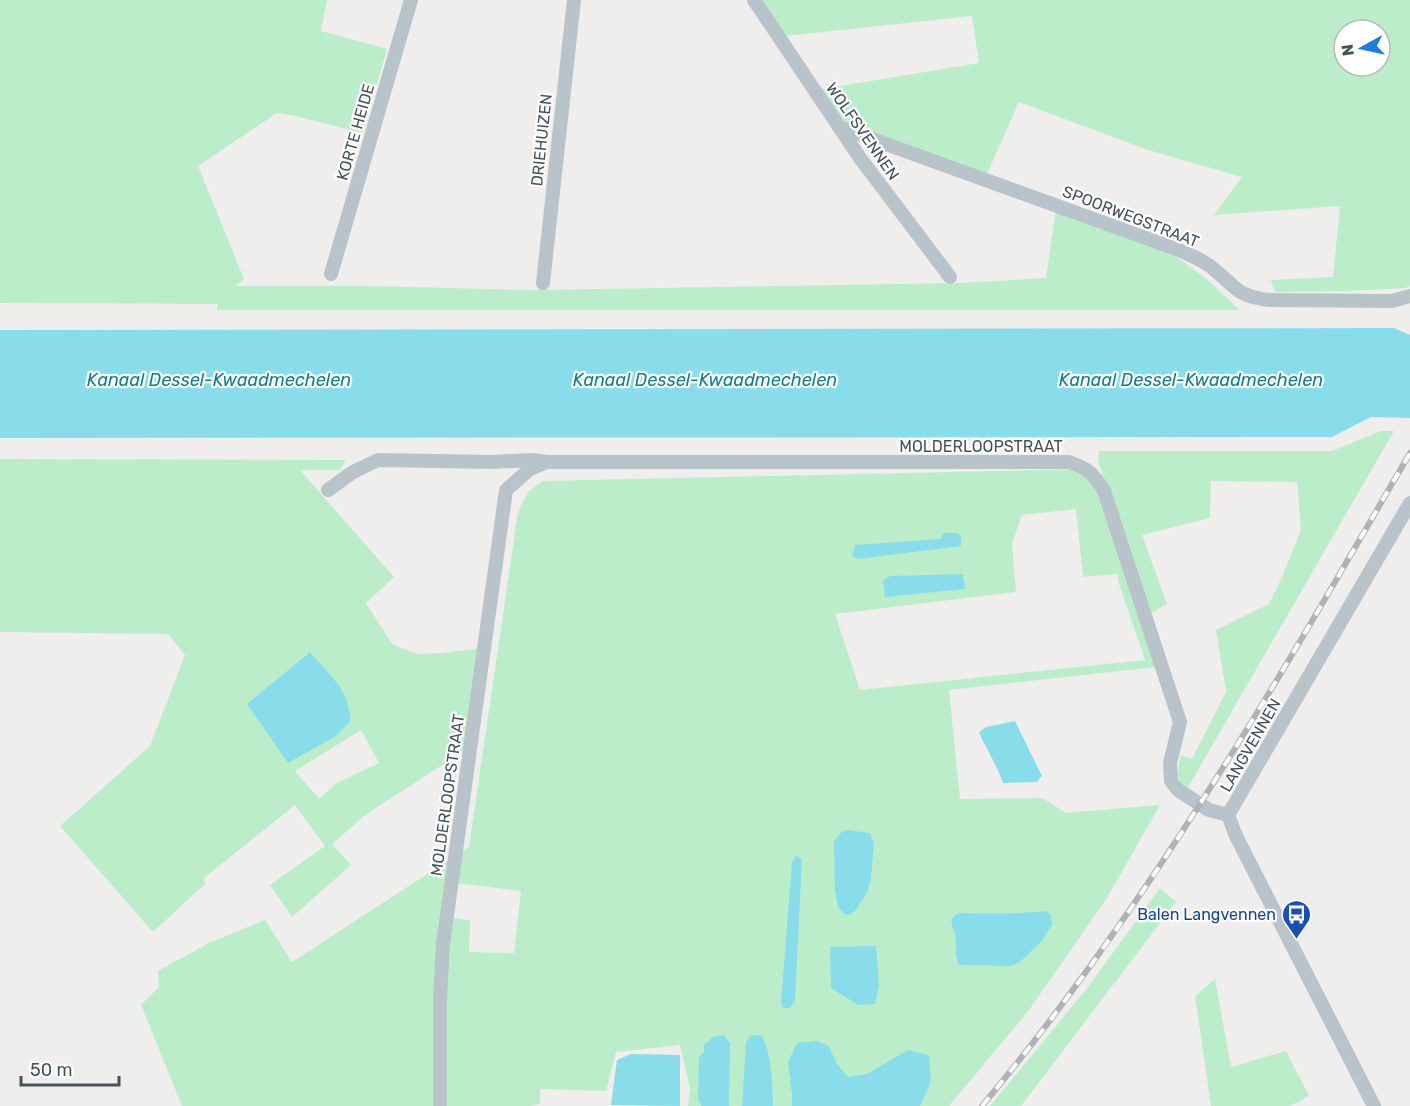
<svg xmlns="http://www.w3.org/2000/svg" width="1410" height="1106" viewBox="0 0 1410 1106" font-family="Rubik,sans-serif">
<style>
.green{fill:#bcedcb;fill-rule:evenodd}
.water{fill:#89ddea}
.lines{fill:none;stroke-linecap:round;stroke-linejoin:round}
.minor{stroke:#b9c3ca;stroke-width:14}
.rail-casing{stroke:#afb3b7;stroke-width:6}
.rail{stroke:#fff;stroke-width:4;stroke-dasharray:11;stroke-linecap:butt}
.labels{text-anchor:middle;stroke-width:4.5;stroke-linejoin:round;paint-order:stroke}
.street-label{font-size:16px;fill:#46525a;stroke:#fff}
.transit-label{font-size:16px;fill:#164399;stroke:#fff;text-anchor:end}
.water-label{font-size:18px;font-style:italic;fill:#0f7e8e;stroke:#fff}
</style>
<rect width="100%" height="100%" fill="#f0eded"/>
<g class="green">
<polygon points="0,0 327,0 321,31 387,49 363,133 291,115 277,113 198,166 244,279 235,286 367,286 533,290 961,283 1046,278 1056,209 1177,257 1209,281 1239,310 217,310 217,304 0,303"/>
<path d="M 761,0 L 1410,0 L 1410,286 L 1405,288 L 1346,291 L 1275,292 L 1271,280 L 1333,277 L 1340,206 L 1214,215 L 1242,177 L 1148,150 L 1019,102 L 987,174 L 845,125 L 822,89 L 979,63 L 972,16 L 786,36 ZM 1344,30 L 1380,30 L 1380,66 L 1344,66 Z"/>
<path d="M 1381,431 L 1394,431 L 1187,789 C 1174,779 1178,768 1181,755 L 1192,759 L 1226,692 L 1216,630 L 1269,604 L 1283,575 L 1301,530 L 1297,482 L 1211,481 L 1210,518 L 1142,535 L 1167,604 L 1151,613 L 1098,461 L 1099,451 L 1332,451 Z"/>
<path d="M 0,459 L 346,460 L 339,470 L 300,470 L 394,577 L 366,603 L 392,644 L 417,654 L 443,653 L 480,648 L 467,749 L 365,815 L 332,844 L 351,865 L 292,917 L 270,885 L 325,846 L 295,805 L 204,878 L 205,884 L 153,932 L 60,826 L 150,746 L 185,655 L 168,634 L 0,632 ZM 310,652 L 324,669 L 248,704 ZM 361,730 L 379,763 L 337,783 L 319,799 L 295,771 Z"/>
<path d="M 1084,469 L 1101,500 L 1157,667 L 949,690 L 960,799 L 1042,798 L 1066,813 L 1160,805 L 1107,898 L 1029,1010 L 949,1106 L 688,1106 L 690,1088 L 680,1045 L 616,1052 L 606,1091 L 540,1089 L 540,1104 L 528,1106 L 182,1106 L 141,1005 L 159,987 L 158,971 L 209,943 L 265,920 L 292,962 L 469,847 L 518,512 L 528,492 L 543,481 ZM 1076,509 L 1083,577 L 1118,574 L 1118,581 L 1145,660 L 860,690 L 835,614 L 1016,592 L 1012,544 L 1022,515 ZM 448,882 L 521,891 L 514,953 L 469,952 L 470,920 L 444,917 Z"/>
<polygon points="1160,888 1176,902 1021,1106 990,1106 1088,987"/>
<polygon points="1215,979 1231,1067 1286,1051 1309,1096 1290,1106 1211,1106 1195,996"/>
</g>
<g class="water">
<polygon points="1394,328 1410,335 1410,418 1371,417 1332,437 0,438 0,330"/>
<polygon points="943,533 957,533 961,536 961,546 857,559 852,555 855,545 941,539"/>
<polygon points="963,574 965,589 885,597 883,580 890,576"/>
<path d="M 310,652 C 329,675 351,690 350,722 L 336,736 L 288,763 L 247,704 Z"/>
<polygon points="1015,721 1042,776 1037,782 1003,783 998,770 981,737 979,732 986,727"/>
<polygon points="846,830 870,833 874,843 871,879 867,893 855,911 849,915 844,914 838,907 835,891 834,842 840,833"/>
<polygon points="796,855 802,860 795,1000 790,1008 783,1008 781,1003 792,862"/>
<path d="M 1046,911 L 1051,915 L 1052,925 L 1041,942 L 1021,961 L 1011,966 L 959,965 C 954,955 957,944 955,934 C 954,929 950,925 952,919 C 954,915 956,915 960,913 C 989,914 1018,914 1046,911 Z"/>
<polygon points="876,946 879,986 875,1004 858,1005 831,988 830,947"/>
<polygon points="724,1035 730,1043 729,1106 702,1106 698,1101 699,1057 704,1052 704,1045 713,1037"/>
<path d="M 761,1035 C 771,1048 773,1089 773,1106 L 742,1106 L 746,1043 L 750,1036 Z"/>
<polygon points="817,1041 829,1046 837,1064 848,1077 867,1074 908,1050 929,1055 931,1081 920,1106 792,1106 792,1094 788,1062 797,1043"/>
<polygon points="631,1054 680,1055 680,1106 611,1105 617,1060"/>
</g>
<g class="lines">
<g class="minor">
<polyline points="754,0 860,158 950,277"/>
<path d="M 839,127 L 1179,250 C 1192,256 1206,261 1216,271 C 1239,290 1236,295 1268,300 L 1392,301 L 1410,296"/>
<polyline points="331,274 411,0"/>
<polyline points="543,283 574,0"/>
<path d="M 328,490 L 353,472 L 378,460 L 492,462 L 532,460 L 546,462 L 1069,462 C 1089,469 1093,473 1104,491 L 1180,722 L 1170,763 L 1171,781 L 1178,790 L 1209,810 L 1228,815"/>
<polyline points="1228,815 1410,503"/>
<polyline points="1228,815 1236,836 1374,1106"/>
<polyline points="440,1106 440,998 443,944 506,490 530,469 544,463"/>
</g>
<defs>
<path id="rail" d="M 982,1106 C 1149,906 1280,677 1410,453"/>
</defs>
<use href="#rail" class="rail-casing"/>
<use href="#rail" class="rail"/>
</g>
<defs>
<symbol id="bus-pin" viewBox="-11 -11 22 30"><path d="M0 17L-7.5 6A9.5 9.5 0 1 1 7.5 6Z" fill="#1a4fb4" stroke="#fff"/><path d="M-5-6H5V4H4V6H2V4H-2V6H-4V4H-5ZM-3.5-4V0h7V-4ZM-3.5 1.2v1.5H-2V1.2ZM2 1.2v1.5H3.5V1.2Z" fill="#fff"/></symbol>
</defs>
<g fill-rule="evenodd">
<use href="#bus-pin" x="1280" y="898" width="33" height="45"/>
</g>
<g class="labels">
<g class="street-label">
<text transform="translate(863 131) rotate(55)" y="6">WOLFSVENNEN</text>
<text transform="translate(355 132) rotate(-74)" y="6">KORTE HEIDE</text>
<text transform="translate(541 140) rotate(-84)" y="6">DRIEHUIZEN</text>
<text transform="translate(1131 216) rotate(21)" y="6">SPOORWEGSTRAAT</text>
<text x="981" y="452">MOLDERLOOPSTRAAT</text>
<text transform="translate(1250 745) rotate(-60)" y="6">LANGVENNEN</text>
<text transform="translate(447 795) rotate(-82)" y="6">MOLDERLOOPSTRAAT</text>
</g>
<g class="transit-label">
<text x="1276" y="920">Balen Langvennen</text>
</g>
<g class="water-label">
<text x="219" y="386">Kanaal Dessel-Kwaadmechelen</text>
<text x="705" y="386">Kanaal Dessel-Kwaadmechelen</text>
<text x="1191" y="386">Kanaal Dessel-Kwaadmechelen</text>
</g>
</g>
<g transform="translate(1362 48) rotate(262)"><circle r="28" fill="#ffffff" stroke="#b5babd" stroke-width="1.5"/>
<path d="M0-4.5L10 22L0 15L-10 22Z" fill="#1c7fda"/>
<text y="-9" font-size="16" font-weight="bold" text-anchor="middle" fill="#46525a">N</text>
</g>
<path d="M21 1076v9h98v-9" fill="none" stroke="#46525a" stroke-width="3"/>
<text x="30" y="1076" font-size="18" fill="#46525a" stroke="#ffffff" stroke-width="4.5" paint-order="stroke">50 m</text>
</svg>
